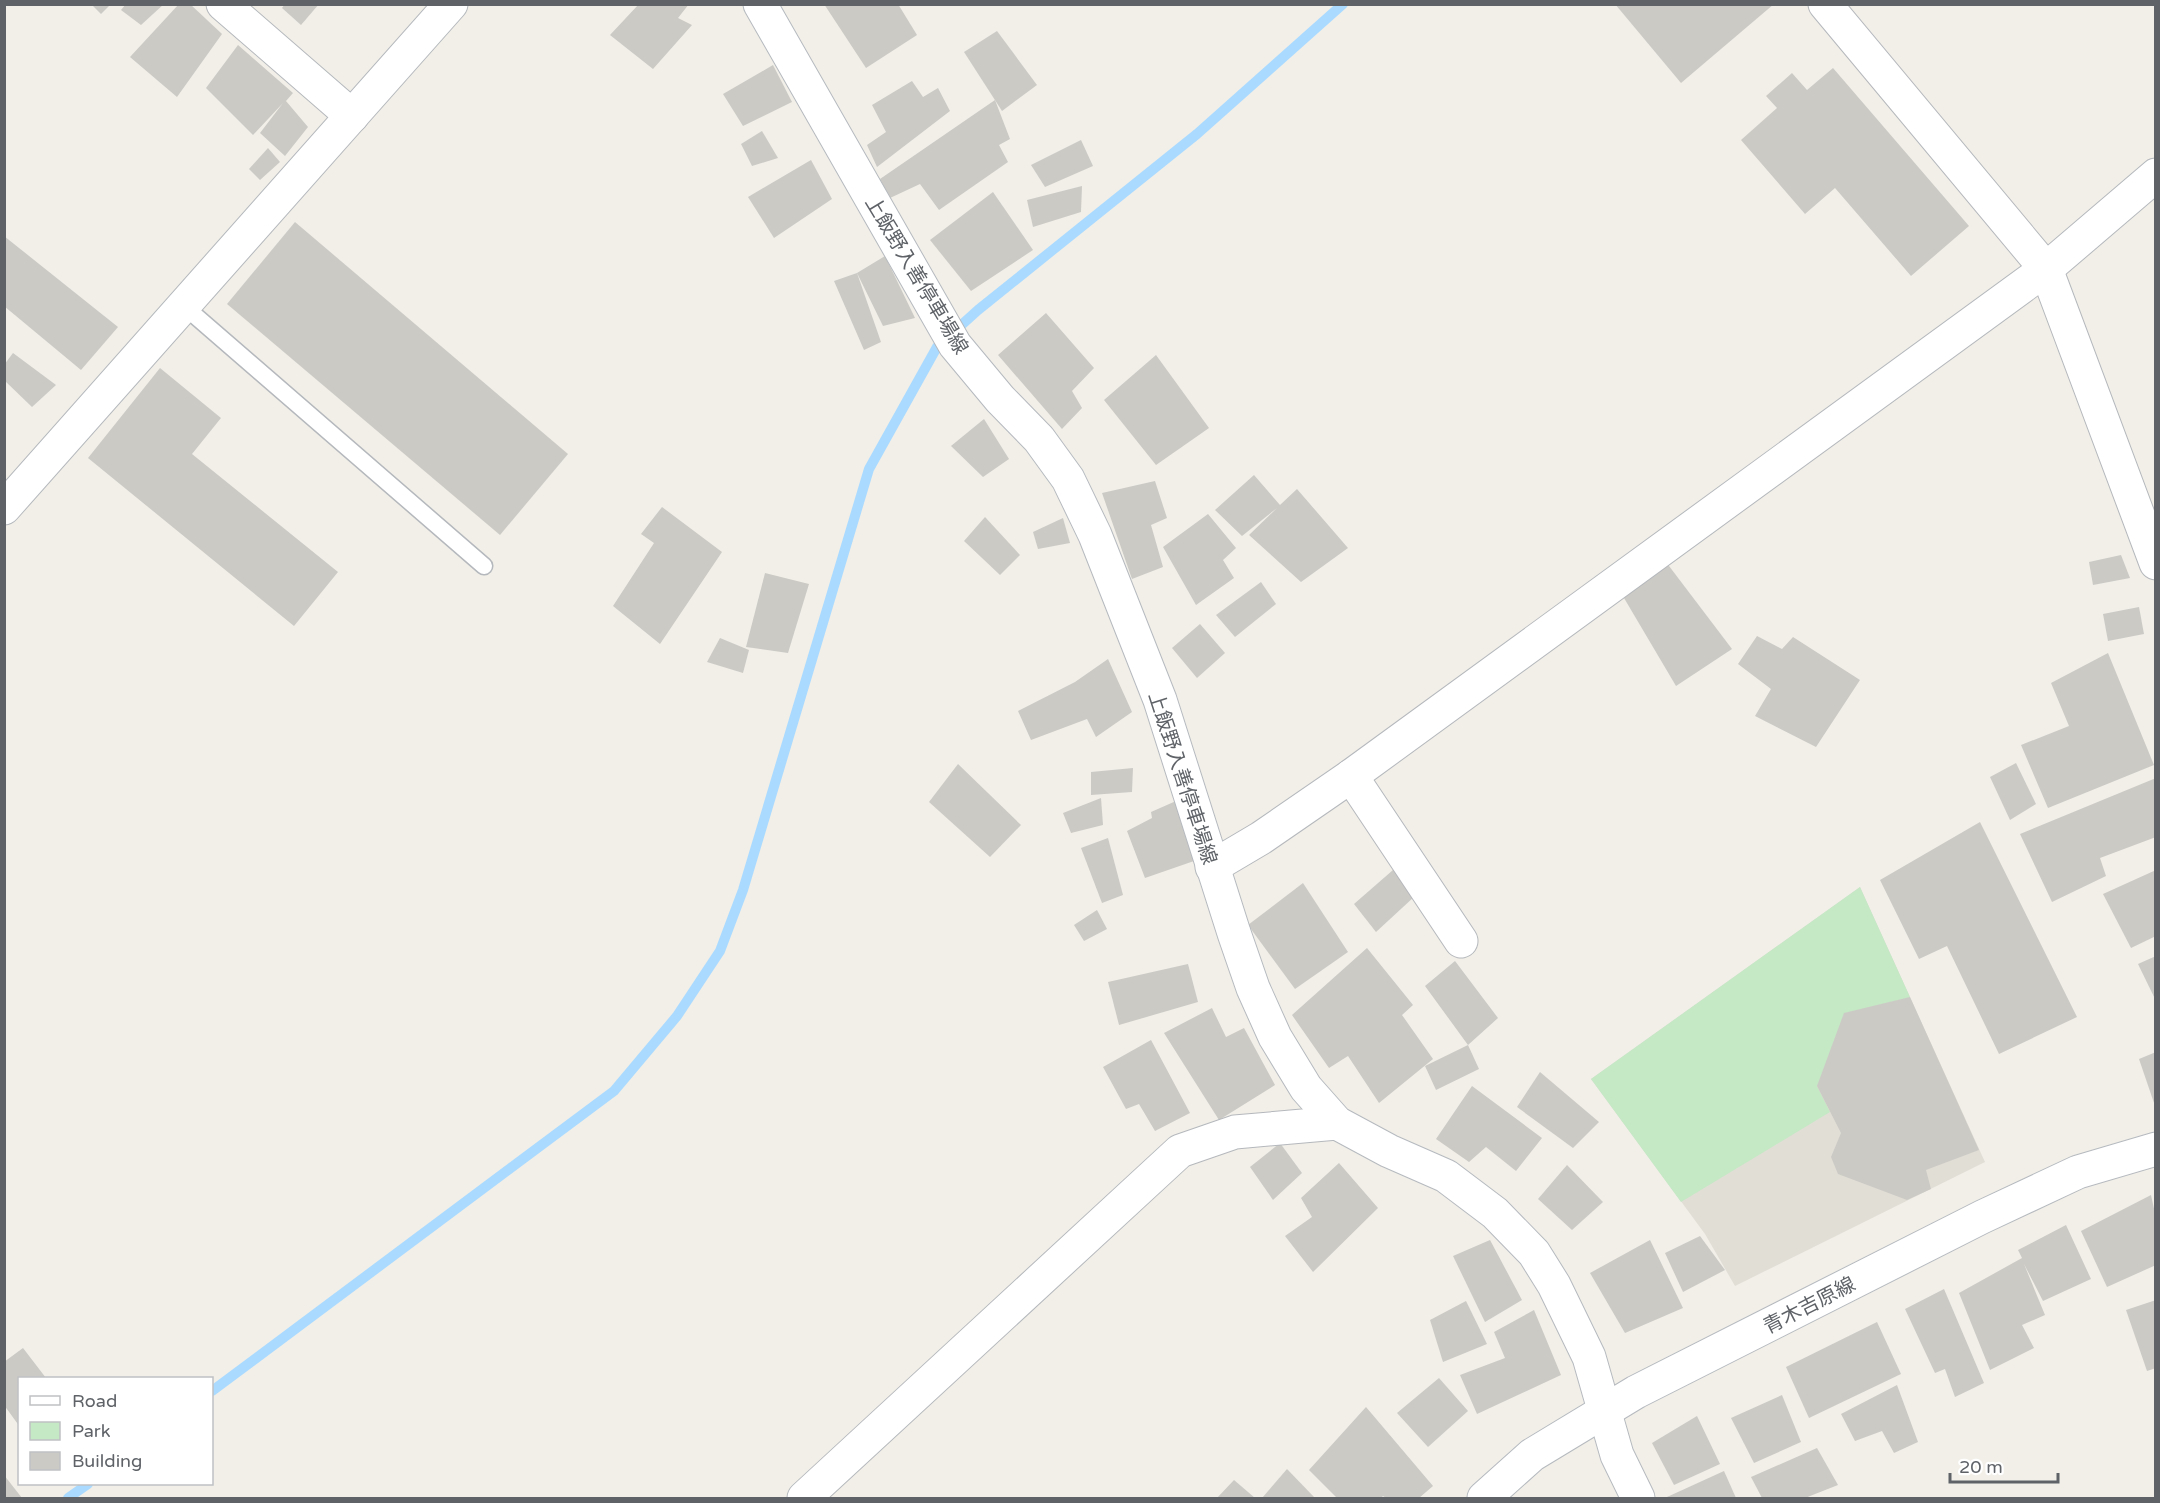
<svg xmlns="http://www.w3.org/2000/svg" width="2160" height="1503" viewBox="0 0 2160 1503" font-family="'Varela Round','Noto Sans JP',sans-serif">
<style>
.education{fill:#e1ded6}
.green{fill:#c5e8c5}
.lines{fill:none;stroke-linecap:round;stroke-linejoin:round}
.stream{stroke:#aadaff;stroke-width:10}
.building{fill:#cccac5}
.service-casing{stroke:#b5b8bc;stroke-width:19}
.minor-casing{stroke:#b5b8bc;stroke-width:35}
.secondary-casing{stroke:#b6babf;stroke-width:35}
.service{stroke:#fff;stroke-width:16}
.minor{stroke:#fff;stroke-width:33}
.secondary{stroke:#fff;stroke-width:33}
.labels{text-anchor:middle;stroke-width:4.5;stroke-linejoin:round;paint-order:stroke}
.street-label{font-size:20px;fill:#5f6368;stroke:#fff}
</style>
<rect width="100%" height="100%" fill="#f1efe8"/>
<polygon class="education" points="1860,887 1985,1162 1735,1286 1705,1234 1591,1079"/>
<polygon class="green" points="1860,887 1910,997 1817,1086 1830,1112 1681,1202 1591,1079"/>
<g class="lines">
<g class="stream">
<polyline points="212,1391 614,1091 677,1016 720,951 743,890 869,469 937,347 978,310 1197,134 1343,4"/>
<polyline points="68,1498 88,1484"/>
</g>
</g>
<g class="building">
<polygon points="91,4 111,4 101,14"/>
<polygon points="126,4 164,4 141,25 121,10"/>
<polygon points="179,4 190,4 222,34 177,97 130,57"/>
<polygon points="285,4 319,4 301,25 282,8"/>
<polygon points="639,4 689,4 678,18 692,25 653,69 610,35"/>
<polygon points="824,4 898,4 917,35 866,68"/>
<polygon points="1615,4 1774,4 1681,83"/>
<polygon points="997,31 1037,85 1002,111 964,52"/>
<polygon points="238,45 293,93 286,101 308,127 285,156 260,133 283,103 253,135 206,88"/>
<polygon points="773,65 792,102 743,126 723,94"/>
<polygon points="1833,68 1969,226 1911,276 1835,188 1805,214 1741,140 1777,108 1766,96 1792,73 1807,90"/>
<polygon points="912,81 923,97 938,88 950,111 877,167 867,145 886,132 872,105"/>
<polygon points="995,100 1010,139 999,145 1008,162 939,210 920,184 890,198 880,179"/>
<polygon points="762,131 778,158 752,166 741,144"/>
<polygon points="1081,140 1093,166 1045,187 1031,165"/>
<polygon points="268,148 280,162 260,180 249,169"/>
<polygon points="811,160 832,199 774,238 748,197"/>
<polygon points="1082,186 1081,212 1033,227 1027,200"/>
<polygon points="993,192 1033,250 971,291 930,240"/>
<polygon points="295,222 568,454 500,535 227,304"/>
<polygon points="4,236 118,327 81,370 4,306"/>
<polygon points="885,256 915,318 883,326 857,273 881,342 864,350 834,281 857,273"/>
<polygon points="1046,313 1094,368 1072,391 1082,408 1062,429 998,355"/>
<polygon points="13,353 56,385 32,407 4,380 4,365"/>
<polygon points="1156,355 1209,428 1156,465 1104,400"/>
<polygon points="160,368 221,418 192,454 338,572 294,626 88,458"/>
<polygon points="984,419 1009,459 983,477 951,446"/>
<polygon points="1254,475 1280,505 1297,489 1348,548 1301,582 1249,535 1277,508 1242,536 1215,510"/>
<polygon points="1155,481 1167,518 1151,525 1163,567 1132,579 1102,493"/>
<polygon points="662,507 722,552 660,644 613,606 654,543 641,534"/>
<polygon points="1208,514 1236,548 1223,560 1234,578 1196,605 1163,547"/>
<polygon points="985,517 1020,555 1000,575 964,541"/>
<polygon points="1063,518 1070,543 1038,549 1033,532"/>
<polygon points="2121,555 2130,578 2093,585 2089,562"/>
<polygon points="1666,562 1732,649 1676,686 1624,598"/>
<polygon points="765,573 809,584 788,653 746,647"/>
<polygon points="1261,582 1276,604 1235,637 1216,615"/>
<polygon points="2139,607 2144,634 2108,641 2103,614"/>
<polygon points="1200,624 1225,653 1197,678 1172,648"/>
<polygon points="1757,636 1782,649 1793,637 1860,680 1816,747 1755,716 1771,689 1738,664"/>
<polygon points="720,638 749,650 743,673 707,662"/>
<polygon points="2108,653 2154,765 2048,808 2021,745 2069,726 2051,683"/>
<polygon points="1108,659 1132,712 1096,737 1087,719 1031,740 1018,711 1075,682"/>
<polygon points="2016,763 2036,804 2010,820 1990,777"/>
<polygon points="958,764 1021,825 990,857 929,802"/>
<polygon points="1133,768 1132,792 1091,795 1091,772"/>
<polygon points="2156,778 2156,837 2100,858 2106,876 2052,902 2020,834"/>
<polygon points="1101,798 1103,825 1071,833 1063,813"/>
<polygon points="1176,801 1194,861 1145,878 1127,831 1152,818 1151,812"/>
<polygon points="1980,822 2077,1017 1999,1054 1947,946 1919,959 1880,880"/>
<polygon points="1108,838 1123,895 1102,903 1081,848"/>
<polygon points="1393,870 1415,896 1376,932 1354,904"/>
<polygon points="2156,870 2156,936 2131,948 2103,894"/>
<polygon points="1303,883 1348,952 1295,989 1248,925"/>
<polygon points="1097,910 1107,929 1084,941 1074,925"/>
<polygon points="1367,948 1413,1005 1402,1015 1433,1059 1379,1103 1348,1056 1329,1068 1292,1015"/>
<polygon points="2156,956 2156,1001 2138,964"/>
<polygon points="1455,961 1498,1018 1468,1045 1479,1069 1436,1090 1425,1066 1468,1045 1425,986"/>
<polygon points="1188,964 1198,1002 1119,1025 1108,982"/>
<polygon points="1910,997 1979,1150 1926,1170 1931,1189 1907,1200 1838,1174 1831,1157 1841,1133 1817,1086 1844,1013"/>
<polygon points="1212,1008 1226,1037 1244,1028 1275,1085 1219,1120 1164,1033"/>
<polygon points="1151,1040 1190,1113 1155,1131 1139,1104 1126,1109 1103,1067"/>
<polygon points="2156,1052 2156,1102 2154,1103 2139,1059"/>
<polygon points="1540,1072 1599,1122 1573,1148 1517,1107"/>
<polygon points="1472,1086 1542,1138 1516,1171 1486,1147 1469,1162 1436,1139"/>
<polygon points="1280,1143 1302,1173 1273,1200 1250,1167"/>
<polygon points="1339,1163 1378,1208 1313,1272 1285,1236 1312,1217 1301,1198"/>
<polygon points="1567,1165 1603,1202 1572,1230 1538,1199"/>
<polygon points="2151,1195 2156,1218 2156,1265 2107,1287 2081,1231"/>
<polygon points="2066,1225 2091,1279 2043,1301 2024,1264 2045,1315 2022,1325 2034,1348 1990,1370 1959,1293 2022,1258 2018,1250"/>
<polygon points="1700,1236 1725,1270 1683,1292 1665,1253"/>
<polygon points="1490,1240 1522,1300 1485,1322 1453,1256"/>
<polygon points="1650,1240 1683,1308 1625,1333 1590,1273"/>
<polygon points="1944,1289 1984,1383 1955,1397 1945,1369 1935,1373 1905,1309"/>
<polygon points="2156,1300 2156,1368 2147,1371 2126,1310"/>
<polygon points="1466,1301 1487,1344 1443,1362 1430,1320"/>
<polygon points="1534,1310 1561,1375 1477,1414 1460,1375 1505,1358 1494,1332"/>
<polygon points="1877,1322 1901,1374 1809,1418 1786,1367"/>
<polygon points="23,1348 46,1378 20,1378 20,1427 4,1405 4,1362"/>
<polygon points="1439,1378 1468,1411 1428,1447 1397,1413"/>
<polygon points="1897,1385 1918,1442 1894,1453 1882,1431 1855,1441 1841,1414"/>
<polygon points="1782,1395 1801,1442 1754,1463 1731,1418"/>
<polygon points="1366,1407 1433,1486 1419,1498 1386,1498 1383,1496 1381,1498 1337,1498 1309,1470"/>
<polygon points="1697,1416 1720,1464 1674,1485 1652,1443"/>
<polygon points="1817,1448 1838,1485 1805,1498 1762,1498 1751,1477"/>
<polygon points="1287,1469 1315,1498 1262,1498"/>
<polygon points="1724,1471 1736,1498 1668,1498 1667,1497"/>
<polygon points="4,1475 22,1498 4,1498"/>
<polygon points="1234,1480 1255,1498 1217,1498"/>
</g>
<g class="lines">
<defs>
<polyline id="service" points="184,306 484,566"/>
<g id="minor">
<polyline points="223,4 352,116"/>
<polyline points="1825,4 2046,269 2156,563"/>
<polyline points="4,508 451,4"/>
<polyline points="1351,776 1461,941"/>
<polyline points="1212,867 1261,838 1351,776 2046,269 2156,175"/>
<polyline points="804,1498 1180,1151 1235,1132 1337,1123"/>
</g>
<g id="secondary">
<polyline points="760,4 955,345 1000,399 1039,439 1068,479 1095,535 1160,700 1234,933 1253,988 1275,1037 1306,1088 1337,1123 1389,1151 1446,1176 1495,1213 1534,1253 1554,1285 1589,1357 1617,1455 1638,1498"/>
<polyline points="1484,1498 1532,1455 1636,1392 1982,1217 2078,1172 2156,1149"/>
</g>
</defs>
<use href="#service" class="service-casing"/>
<use href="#minor" class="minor-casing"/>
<use href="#secondary" class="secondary-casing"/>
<use href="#service" class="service"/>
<use href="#minor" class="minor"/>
<use href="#secondary" class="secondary"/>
</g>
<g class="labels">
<g class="street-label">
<text transform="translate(917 275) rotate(59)" y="7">上飯野入善停車場線</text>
<text transform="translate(1183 778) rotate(72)" y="7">上飯野入善停車場線</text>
<text transform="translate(1809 1305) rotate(-27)" y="7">青木吉原線</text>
</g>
</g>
<rect width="2160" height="1503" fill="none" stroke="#5f6368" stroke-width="12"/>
<rect x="18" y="1377" width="195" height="108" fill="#ffffff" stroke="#bfc1c3" stroke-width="1.5"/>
<rect x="30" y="1396" width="30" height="9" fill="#ffffff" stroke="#bfc1c3" stroke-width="1.5"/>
<text x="72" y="1407" font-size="18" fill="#5f6368">Road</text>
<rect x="30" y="1422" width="30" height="18" fill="#c5e8c5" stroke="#bfc1c3" stroke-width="1.5"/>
<text x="72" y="1437" font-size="18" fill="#5f6368">Park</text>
<rect x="30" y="1452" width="30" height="18" fill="#cccac5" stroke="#bfc1c3" stroke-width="1.5"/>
<text x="72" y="1467" font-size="18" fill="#5f6368">Building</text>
<path d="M1950 1473v9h108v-9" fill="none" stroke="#5f6368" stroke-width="3"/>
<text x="1959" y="1473" font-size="18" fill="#5f6368" stroke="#ffffff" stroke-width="4.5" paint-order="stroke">20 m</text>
</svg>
